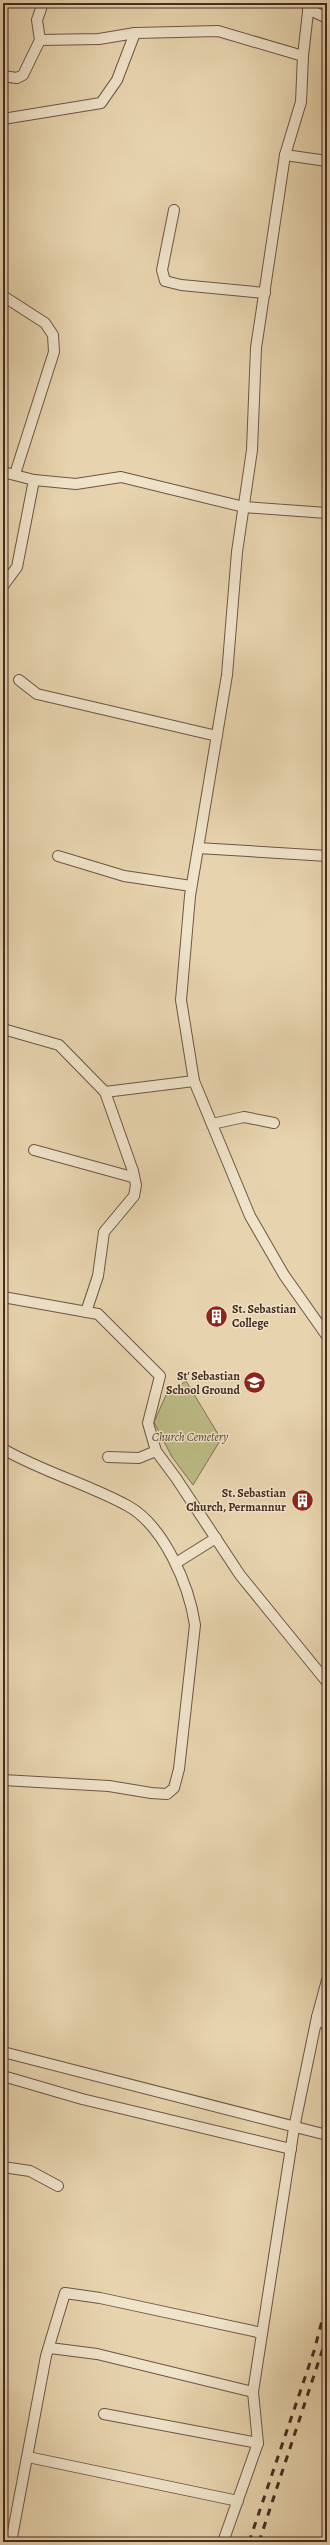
<svg xmlns="http://www.w3.org/2000/svg" width="330" height="2545" viewBox="0 0 330 2545" font-family="Alegreya,serif">
<style>
.green{fill:#bcbb85;stroke:#817352}
.lines{fill:none;stroke-linecap:round;stroke-linejoin:round}
.minor-casing{stroke:#6e5544;stroke-width:12}
.minor{stroke:#efe3ca;stroke-width:10}
.rail{stroke:#462b20;stroke-width:3;stroke-dasharray:7 7;stroke-linecap:butt}
.labels{text-anchor:middle;stroke-width:3;stroke-linejoin:round;paint-order:stroke}
.poi-label{font-size:12px;font-weight:bold;fill:#462b20;stroke:#efe3ca;text-anchor:end}
.park-label{font-size:12px;font-style:italic;fill:#5e4834;stroke:#efe3ca}
</style>
<rect width="100%" height="100%" fill="#e7d4ae"/>
<filter id="stains"><feTurbulence type="fractalNoise" baseFrequency=".005" numOctaves="4"/><feColorMatrix values="0 0 0 0 .2 0 0 0 0 .09 0 0 0 0 .02 0 0 0 .5 -.17"/></filter>
<radialGradient id="worn" r=".72"><stop offset=".6" stop-color="#630" stop-opacity="0"/><stop offset="1" stop-color="#630" stop-opacity=".3"/></radialGradient>
<polygon class="green" points="186,1381 221,1439 193,1485 172,1457 154,1422 166,1395"/>
<g class="lines">
<defs>
<g id="minor">
<polyline points="308,9 327,18"/>
<polyline points="40,40 99,39 135,33"/>
<polyline points="303,56 309,3"/>
<polyline points="3,76 17,78 23,75 40,40 37,20 43,3"/>
<polyline points="3,119 101,103 117,80 135,33 218,31 303,56 301,102 285,155 256,348 252,450 237,552 227,675 190,896 181,1000 194,1081 250,1216 284,1275 327,1336"/>
<polyline points="285,155 327,161"/>
<polyline points="174,210 162,270 165,281 181,285 265,293"/>
<polyline points="3,296 45,323 53,335 54,352 15,474"/>
<polyline points="3,472 34,480 76,484 121,477 244,507 327,513"/>
<polyline points="3,586 17,567 34,480"/>
<polyline points="19,680 37,694 217,736"/>
<polyline points="198,848 327,856"/>
<polyline points="58,856 124,876 191,886"/>
<polyline points="3,1029 59,1045 105,1092 133,1171 136,1185 134,1196 104,1232 98,1276 86,1312"/>
<polyline points="105,1092 194,1081"/>
<polyline points="212,1124 244,1117 274,1123"/>
<polyline points="34,1150 132,1177"/>
<polyline points="3,1297 98,1314 160,1376 148,1423 156,1451 176,1478 240,1575 327,1682"/>
<path d="M 3,1449 C 43,1472 88,1484 128,1506 C 164,1526 189,1585 195,1625 L 179,1769 L 174,1788 L 167,1794 L 151,1793 L 109,1786 L 3,1780"/>
<polyline points="108,1457 139,1458 156,1451"/>
<polyline points="176,1563 216,1538"/>
<polyline points="327,1980 317,2017 327,2026"/>
<polyline points="3,2052 327,2135"/>
<polyline points="3,2076 82,2099 291,2149"/>
<polyline points="3,2167 30,2171 58,2186"/>
<polyline points="50,2348 97,2354 253,2392"/>
<polyline points="104,2414 258,2443"/>
<polyline points="28,2457 238,2501"/>
<polyline points="11,2542 46,2356 65,2293 100,2298 262,2333"/>
<polyline points="223,2542 258,2443 253,2392 294,2128 317,2017"/>
</g>
</defs>
<use href="#minor" class="minor-casing"/>
<use href="#minor" class="minor"/>
<g class="rail">
<polyline points="249,2542 314,2351 327,2302"/>
<polyline points="259,2542 327,2336"/>
</g>
</g>
<defs>
<symbol id="building-disc" viewBox="-11 -11 22 22"><circle r="9.5" fill="#8f2418" stroke="#efe3ca"/><path d="M-4-6H4V6H1V3H-1V6H-4ZM-2.5-4.3h1.7v1.8h-1.7ZM.8-4.3h1.7v1.8H.8ZM-2.5-1h1.7V.8h-1.7ZM.8-1h1.7V.8H.8Z" fill="#fff"/></symbol>
<symbol id="school-disc" viewBox="-11 -11 22 22"><circle r="9.5" fill="#8f2418" stroke="#efe3ca"/><path d="M0-5L7-2L0 1L-7-2ZM-4 1L0 2.5L4 1V4Q0 6-4 4Z" fill="#fff"/></symbol>
</defs>
<g fill-rule="evenodd">
<use href="#building-disc" x="204" y="1304" width="25" height="25"/>
<use href="#school-disc" x="242" y="1370" width="25" height="25"/>
<use href="#building-disc" x="290" y="1488" width="25" height="25"/>
</g>
<g class="labels">
<g class="poi-label">
<text x="232" y="1313" text-anchor="start">St. Sebastian<tspan x="232" dy="14">College</tspan></text>
<text x="240" y="1380">St' Sebastian<tspan x="240" dy="14">School Ground</tspan></text>
<text x="286" y="1497">St. Sebastian<tspan x="286" dy="14">Church, Permannur</tspan></text>
</g>
<g class="park-label">
<text x="190" y="1441">Church Cemetery</text>
</g>
</g>
<rect width="330" height="2545" fill="none" stroke="#e7d4ae" stroke-width="16"/>
<rect x="4" y="4" width="322" height="2537" fill="none" stroke="#462b20" stroke-width="2"/>
<rect x="8" y="8" width="314" height="2529" fill="none" stroke="#462b20"/>
<rect width="100%" height="100%" filter="url(#stains)"/>
<rect width="100%" height="100%" fill="url(#worn)"/>
</svg>
